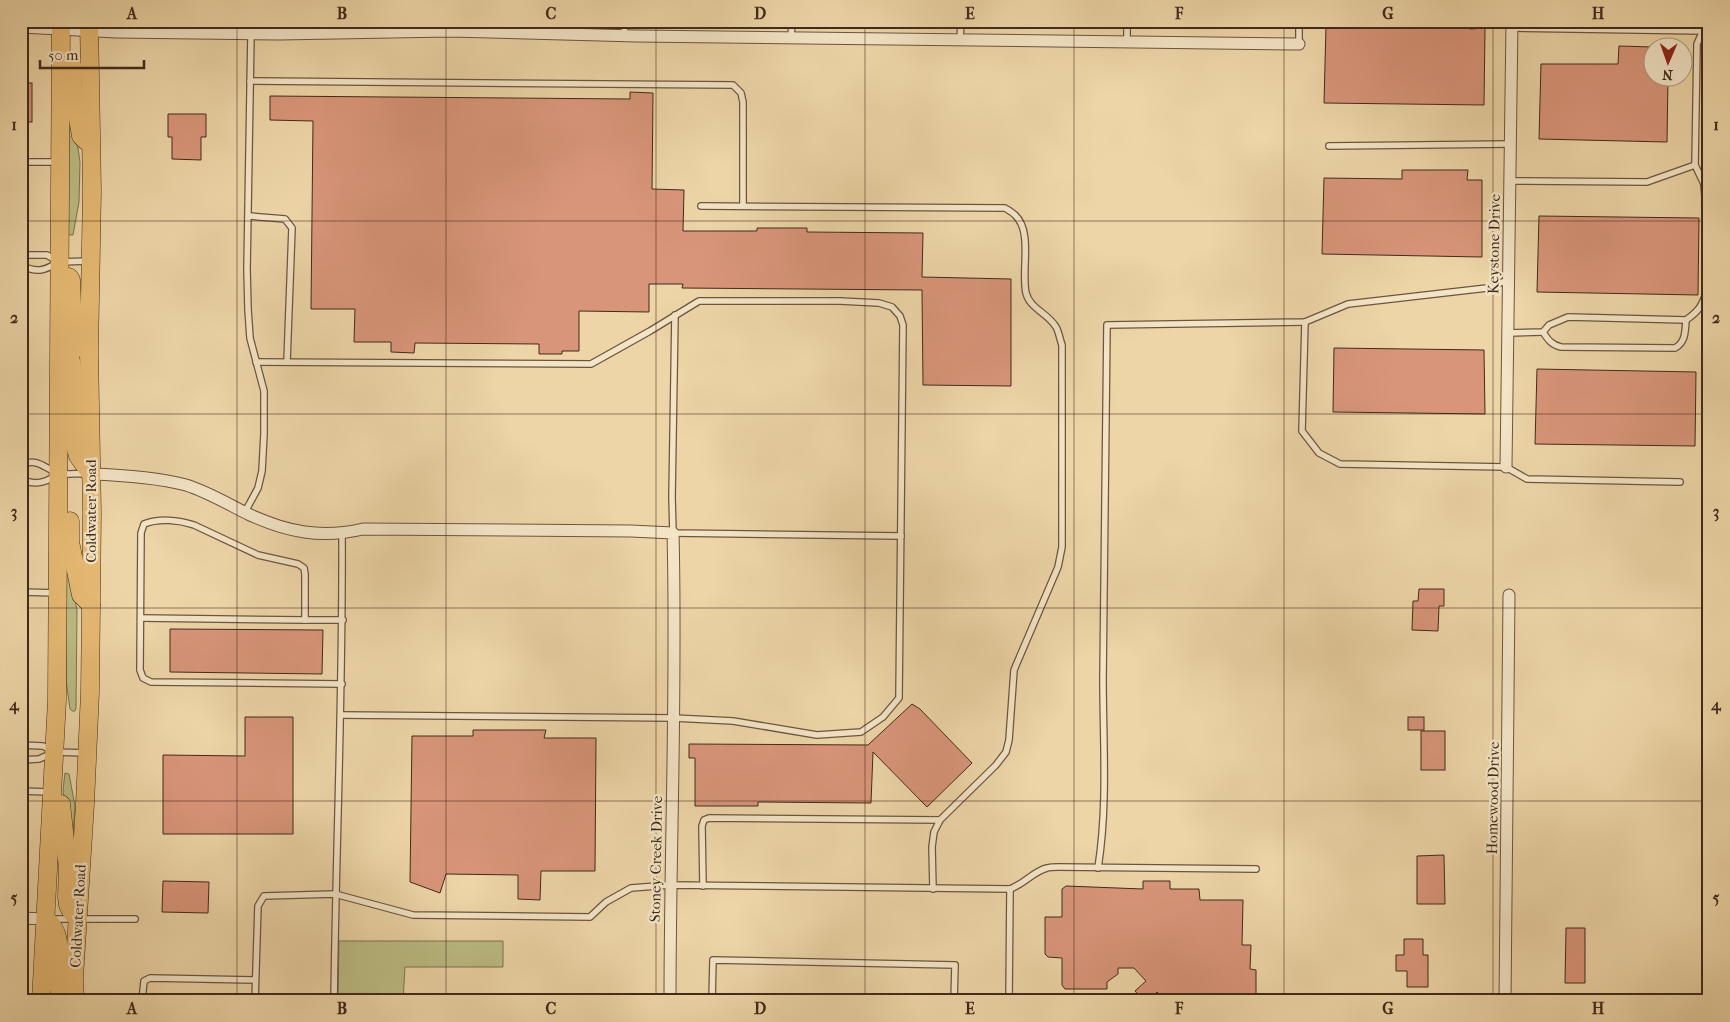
<svg xmlns="http://www.w3.org/2000/svg" width="1730" height="1022" viewBox="0 0 1730 1022" font-family="'IM FELL French Canon',serif">
<style>
.green{fill:#bcbc84;stroke:#7e7350}
.building{fill:#d9957a;stroke:#412a1b}
.lines{fill:none;stroke-linecap:round;stroke-linejoin:round}
.lane-casing{stroke:#6c553e;stroke-width:8}
.street-casing{stroke:#6c553e;stroke-width:13}
.primary-casing{stroke:#412a1b;stroke-width:19}
.lane{stroke:#f3e4c6;stroke-width:5.5}
.street{stroke:#f3e4c6;stroke-width:11}
.primary{stroke:#e6ba74;stroke-width:18}
.grid{fill:none;stroke:#412a1b;stroke-width:1;stroke-opacity:0.55}
.labels{text-anchor:middle;stroke-width:4.5;stroke-linejoin:round;paint-order:stroke}
.street-label{font-size:15px;fill:#412a1b;stroke:#f3e4c6}
.neatline{fill:none;stroke:#412a1b;stroke-width:2}
.grid-label{font-size:16px;text-anchor:middle;font-weight:bold;fill:#412a1b}
</style>
<rect width="100%" height="100%" fill="#edd5a7"/>
<filter id="stains"><feTurbulence type="fractalNoise" baseFrequency=".004" numOctaves="4"/><feColorMatrix values="0 0 0 0 .2 0 0 0 0 .09 0 0 0 0 .02 0 0 0 .5 -.17"/></filter>
<radialGradient id="worn" r=".72"><stop offset=".6" stop-color="#630" stop-opacity="0"/><stop offset="1" stop-color="#630" stop-opacity=".3"/></radialGradient>
<g class="green">
<polygon points="68,99 71,100 80,162 79,202 73,235 70,235 68,233"/>
<polygon points="66,554 77,610 76,708 75,711 72,711 70,709 66,680"/>
<polygon points="65,773 69,774 75,806 72,848 70,848 63,790"/>
<polygon points="339,941 503,941 503,967 405,967 403,1001 338,1001"/>
</g>
<g class="building">
<polygon points="1404,21 1470,21 1470,29 1485,28 1484,105 1324,103 1326,26 1404,27"/>
<polygon points="1619,46 1652,47 1652,78 1668,78 1667,142 1539,139 1541,64 1618,64"/>
<rect x="21" y="83" width="11" height="39"/>
<polygon points="630,92 653,93 652,189 684,190 683,231 757,231 757,228 807,228 807,232 923,233 922,277 1011,279 1011,386 923,385 922,290 682,288 683,284 649,284 649,312 579,311 579,351 562,351 562,354 539,354 539,344 415,343 414,353 391,352 391,342 354,342 355,309 311,309 313,121 270,120 270,96 630,99"/>
<polygon points="168,114 206,114 206,137 201,137 201,160 172,159 172,137 168,137"/>
<polygon points="1402,170 1468,170 1467,180 1482,180 1482,257 1322,254 1324,178 1402,179"/>
<polygon points="1539,216 1699,218 1698,295 1537,292"/>
<polygon points="1334,348 1484,350 1485,414 1333,412"/>
<polygon points="1537,369 1696,372 1695,446 1535,444"/>
<polygon points="1419,589 1444,589 1444,606 1439,606 1438,631 1412,630 1413,601 1418,601"/>
<polygon points="170,629 323,630 322,674 170,672"/>
<polygon points="912,704 920,709 972,763 927,807 873,752 871,803 758,802 758,806 695,806 695,758 689,758 689,744 868,745"/>
<polygon points="245,717 293,717 293,834 163,834 163,755 245,756"/>
<rect x="1408" y="717" width="16" height="13"/>
<polygon points="473,730 546,730 544,738 596,738 595,871 541,871 540,900 518,899 518,875 446,874 440,893 410,882 412,736 473,736"/>
<rect x="1421" y="731" width="24" height="39"/>
<polygon points="1444,855 1445,904 1417,904 1417,856"/>
<polygon points="163,881 209,882 208,913 162,912"/>
<polygon points="1143,881 1170,881 1170,889 1199,889 1200,900 1243,900 1242,945 1251,945 1250,969 1256,970 1256,996 1250,997 1250,1001 1166,1001 1157,992 1148,1001 1144,1001 1135,991 1146,981 1134,968 1118,968 1118,974 1107,982 1107,989 1065,989 1062,985 1062,958 1048,957 1045,954 1045,917 1062,917 1062,889 1066,886 1143,889"/>
<polygon points="1566,928 1585,928 1585,983 1565,983"/>
<polygon points="1404,939 1423,939 1423,955 1428,955 1428,987 1407,987 1407,971 1396,971 1396,955 1404,955"/>
</g>
<g class="lines">
<defs>
<g id="lane">
<polyline points="1512,28 1704,31"/>
<polyline points="450,31 450,21"/>
<polyline points="624,35 625,21"/>
<polyline points="791,38 792,21"/>
<polyline points="960,40 961,21"/>
<polyline points="1127,42 1127,21"/>
<polyline points="1299,44 1299,21"/>
<polyline points="250,81 733,85 741,93 743,102 743,205"/>
<polyline points="1329,146 1510,144"/>
<polyline points="21,162 59,162"/>
<polyline points="1510,181 1647,182 1695,165"/>
<path d="M 701,206 L 1005,208 C 1008,210 1012,212 1015,215 C 1033,232 1021,270 1026,293 C 1030,309 1048,313 1056,327 C 1059,332 1060,340 1062,345 L 1062,547 L 1058,567 L 1014,670 L 1009,740 L 1006,752 L 996,765 L 940,820 L 934,832 L 932,847 L 933,889"/>
<polyline points="249,216 285,219 292,228 287,362"/>
<polyline points="21,259 27,255 47,255 59,262 89,261"/>
<path d="M 21,265 C 36,273 44,271 57,263"/>
<polyline points="675,315 672,497 673,533 901,536"/>
<polyline points="1305,322 1302,431 1319,453 1340,464 1506,467 1527,479 1680,482"/>
<path d="M 1543,332 C 1548,340 1552,345 1561,347 L 1675,348 C 1686,342 1685,331 1686,320"/>
<path d="M 1508,333 L 1543,332 L 1549,325 L 1568,317 L 1686,320 C 1696,313 1701,308 1705,296 L 1706,210 L 1704,184 L 1695,165 L 1697,44 L 1707,21"/>
<polyline points="256,362 591,364 650,331 699,301 840,301 879,303 892,307 900,316 903,325 899,698 883,717 861,732 817,735 733,721 674,718 341,715"/>
<path d="M 21,465 C 38,457 45,469 58,473 C 66,475 78,473 86,474"/>
<path d="M 21,478 C 32,486 45,483 55,476"/>
<polyline points="245,512 258,488 262,471 264,434 264,391 250,338 248,309 247,269 251,33"/>
<polyline points="21,592 57,593"/>
<polyline points="141,618 305,620"/>
<path d="M 342,684 L 151,682 L 143,678 L 140,670 L 141,533 L 144,524 C 159,518 179,520 194,525 L 258,555 L 298,564 L 304,568 L 305,574 L 305,620 L 343,620"/>
<polyline points="21,745 43,746 51,750"/>
<polyline points="21,760 39,759 55,752 85,753"/>
<polyline points="21,791 49,792"/>
<path d="M 1098,868 C 1108,805 1103,742 1103,678 C 1105,561 1106,443 1107,325 L 1305,322 L 1348,304 L 1487,288 L 1508,280"/>
<polyline points="703,886 702,826 704,820 709,818 940,820"/>
<polyline points="50,919 135,919"/>
<polyline points="142,1001 144,981 150,978 255,980"/>
<path d="M 255,1001 L 258,906 L 264,896 L 335,894 L 413,915 L 590,917 L 606,902 L 631,888 L 670,885 L 1010,889 C 1024,884 1034,871 1047,868 C 1050,867 1055,867 1059,867 L 1256,869"/>
<path d="M 334,1001 C 336,845 343,690 342,534"/>
<polyline points="712,1001 713,960 955,965 954,1001"/>
<polyline points="1009,1001 1010,889"/>
</g>
<g id="street">
<polyline points="21,27 116,32 279,34 450,31 636,36 1299,44"/>
<polyline points="1506,467 1512,21"/>
<path d="M 91,474 C 122,475 155,477 186,485 C 208,492 228,504 248,514 C 287,532 321,539 363,529 L 631,531 L 673,533 C 677,689 670,845 670,1001"/>
<polyline points="21,918 46,919"/>
<polyline points="1505,1001 1509,595"/>
</g>
<g id="primary">
<polyline points="72,65 72,83 81,136 86,141"/>
<polyline points="69,277 71,280 72,305 80,346 87,351"/>
<polyline points="67,340 73,372 75,445 78,456 91,474"/>
<polyline points="70,521 70,542 81,595 91,605"/>
<polyline points="61,804 68,868 67,897 68,905 72,913 78,919"/>
<path d="M 46,919 C 65,936 56,955 57,977 C 58,985 60,993 62,1001"/>
<polyline points="41,1001 57,700 61,21"/>
<polyline points="75,1001 74,978 85,804 90,692 91,606 92,512 89,352 92,191 89,21"/>
</g>
</defs>
<use href="#lane" class="lane-casing"/>
<use href="#street" class="street-casing"/>
<use href="#primary" class="primary-casing"/>
<use href="#lane" class="lane"/>
<use href="#street" class="street"/>
<use href="#primary" class="primary"/>
</g>
<path class="grid" d="M 237,21 L 237,1001M 446,21 L 446,1001M 656,21 L 656,1001M 865,21 L 865,1001M 1074,21 L 1074,1001M 1284,21 L 1284,1001M 1493,21 L 1493,1001M 21,221 L 1709,221M 21,414 L 1709,414M 21,608 L 1709,608M 21,801 L 1709,801"/>
<g class="labels">
<g class="street-label">
<text transform="translate(1494 244) rotate(-89)" y="5">Keystone Drive</text>
<text transform="translate(91 511) rotate(-90)" y="5">Coldwater Road</text>
<text transform="translate(1493 798) rotate(-89)" y="5">Homewood Drive</text>
<text transform="translate(656 859) rotate(-89)" y="5">Stoney Creek Drive</text>
<text transform="translate(78 916) rotate(-87)" y="5">Coldwater Road</text>
</g>
</g>
<rect width="1730" height="1022" fill="none" stroke="#edd5a7" stroke-width="55"/>
<g transform="translate(1668 62) rotate(182)"><circle r="24" fill="#f3e4c6" stroke="#ac9a82"/>
<path d="M0-4L9 19L0 12L-9 19Z" fill="#8f2418"/>
<text y="-8" font-size="14" font-weight="bold" text-anchor="middle" fill="#412a1b">N</text>
</g>
<path d="M40 60v8h104v-8" fill="none" stroke="#412a1b" stroke-width="2.5"/>
<text x="48" y="60" font-size="15" fill="#412a1b" stroke="#f3e4c6" stroke-width="4" paint-order="stroke">50 m</text>
<rect x="28" y="28" width="1674" height="966" class="neatline"/>
<g class="grid-label">
<text x="132" y="19">A</text>
<text x="342" y="19">B</text>
<text x="551" y="19">C</text>
<text x="760" y="19">D</text>
<text x="970" y="19">E</text>
<text x="1179" y="19">F</text>
<text x="1388" y="19">G</text>
<text x="1598" y="19">H</text>
<text x="14" y="130">1</text>
<text x="1716" y="130">1</text>
<text x="14" y="323">2</text>
<text x="1716" y="323">2</text>
<text x="14" y="517">3</text>
<text x="1716" y="517">3</text>
<text x="14" y="710">4</text>
<text x="1716" y="710">4</text>
<text x="14" y="903">5</text>
<text x="1716" y="903">5</text>
<text x="132" y="1014">A</text>
<text x="342" y="1014">B</text>
<text x="551" y="1014">C</text>
<text x="760" y="1014">D</text>
<text x="970" y="1014">E</text>
<text x="1179" y="1014">F</text>
<text x="1388" y="1014">G</text>
<text x="1598" y="1014">H</text>
</g>
<rect width="100%" height="100%" filter="url(#stains)"/>
<rect width="100%" height="100%" fill="url(#worn)"/>
</svg>
